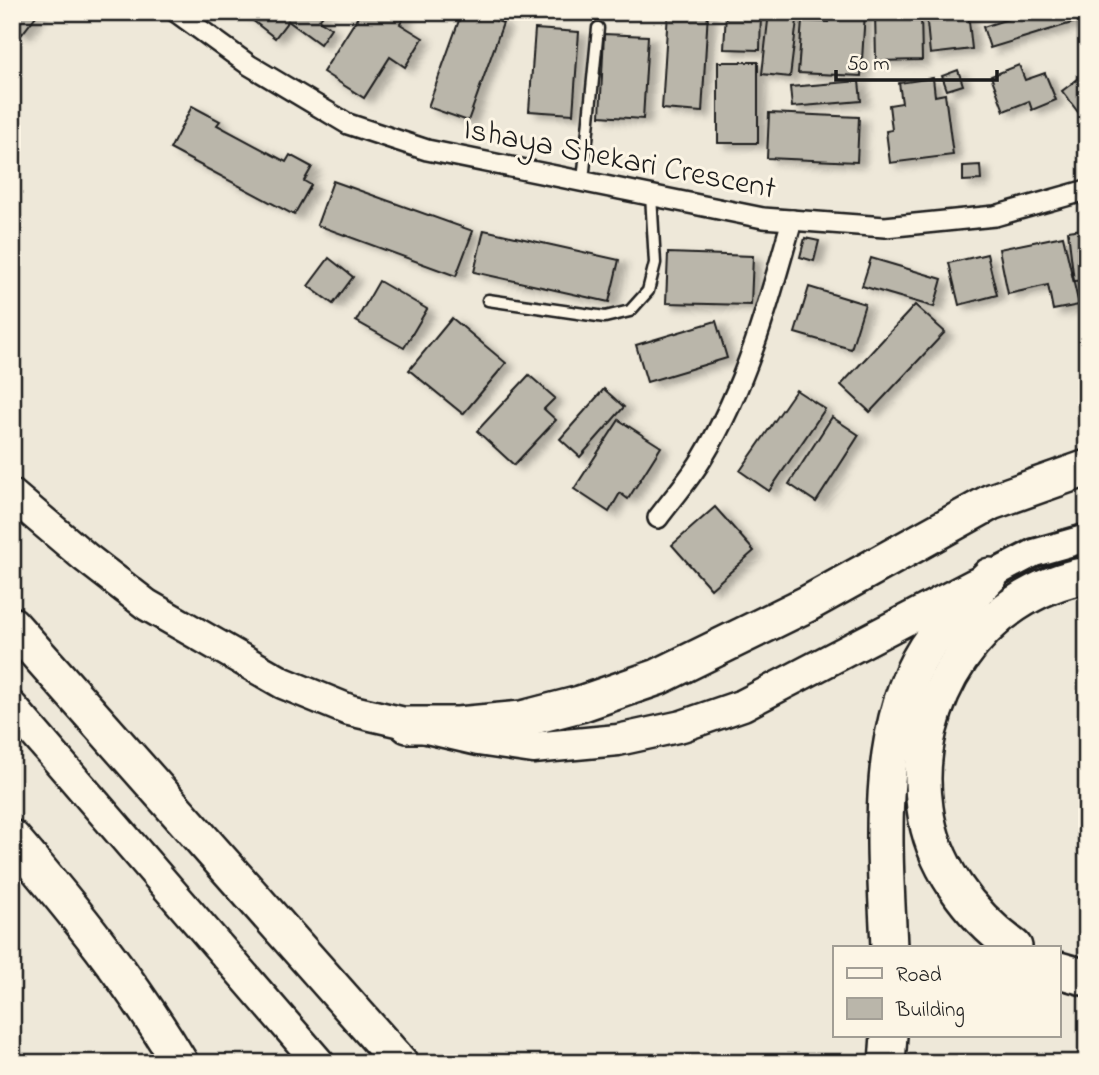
<svg xmlns="http://www.w3.org/2000/svg" width="1099" height="1075" viewBox="0 0 1099 1075" font-family="'Indie Flower',sans-serif">
<style>
.building{fill:#bab6aa;stroke:#1c1c1c;stroke-width:2;filter:url(#shadow)}
.lines{fill:none;stroke-linecap:round;stroke-linejoin:round}
.lane-casing{stroke:#1c1c1c;stroke-width:15}
.street-casing{stroke:#1c1c1c;stroke-width:24}
.secondary-casing{stroke:#1c1c1c;stroke-width:32}
.primary-casing{stroke:#1c1c1c;stroke-width:35}
.highway-casing{stroke:#1c1c1c;stroke-width:40}
.lane{stroke:#fcf5e5;stroke-width:10}
.street{stroke:#fcf5e5;stroke-width:19}
.secondary{stroke:#fcf5e5;stroke-width:26}
.primary{stroke:#fcf5e5;stroke-width:30}
.highway{stroke:#fcf5e5;stroke-width:35}
.labels{text-anchor:middle;stroke-width:6;stroke-linejoin:round;paint-order:stroke}
.street-label{font-size:32px;fill:#1c1c1c;stroke:#fcf5e5}
</style>
<defs>
<filter id="shadow"><feDropShadow dx="8" dy="4.5" stdDeviation="3.5" flood-color="#0004"/></filter>
</defs>
<rect width="100%" height="100%" fill="#eee8d9"/>
<filter id="ink" filterUnits="userSpaceOnUse"><feTurbulence type="fractalNoise" baseFrequency=".0143" numOctaves="2"/><feDisplacementMap in="SourceGraphic" scale="14" xChannelSelector="R" yChannelSelector="G"/><feConvolveMatrix kernelMatrix="1 2 1 2 8 2 1 2 1" color-interpolation-filters="sRGB"/></filter>
<g filter="url(#ink)">
<g class="building">
<polygon points="12,12 39,12 22,34 12,26"/>
<polygon points="242,12 325,12 319,20 331,28 320,44 288,21 275,38"/>
<polygon points="361,12 408,12 400,24 423,38 405,67 390,57 364,98 323,72"/>
<polygon points="462,12 473,12 503,23 468,121 428,107"/>
<polygon points="668,12 708,12 702,112 662,109"/>
<polygon points="726,12 761,12 760,50 724,49"/>
<polygon points="769,12 798,12 790,77 762,74"/>
<polygon points="828,12 865,12 861,76 798,73 802,21 828,22"/>
<polygon points="875,12 921,12 922,60 876,61"/>
<polygon points="926,12 968,12 972,49 930,54"/>
<polygon points="1030,12 1072,12 1075,22 990,48 983,27"/>
<polygon points="535,29 579,32 573,114 529,111"/>
<polygon points="604,34 648,36 643,119 600,116"/>
<rect x="718" y="62" width="40" height="81"/>
<polygon points="1019,65 1025,80 1045,73 1056,100 1032,110 1029,101 1004,111 991,76"/>
<polygon points="958,70 963,85 947,90 942,76"/>
<polygon points="1087,72 1087,124 1062,91"/>
<polygon points="933,78 935,96 945,94 953,155 890,163 886,131 892,130 889,105 902,103 899,83"/>
<polygon points="859,81 861,101 792,107 790,87"/>
<polygon points="192,106 220,121 217,125 286,162 290,155 312,167 304,181 311,185 294,215 170,149"/>
<polygon points="769,113 859,117 857,162 767,158"/>
<polygon points="980,165 981,180 963,181 963,166"/>
<polygon points="333,181 473,231 456,276 317,225"/>
<polygon points="1082,229 1087,280 1074,281 1068,231"/>
<polygon points="484,230 619,260 609,302 474,272"/>
<polygon points="1063,236 1079,305 1053,310 1048,285 1008,294 999,249"/>
<polygon points="805,238 819,241 814,261 800,257"/>
<polygon points="668,253 753,256 751,305 666,303"/>
<polygon points="987,254 997,295 959,305 949,263"/>
<polygon points="329,258 353,277 333,304 308,286"/>
<polygon points="871,258 942,279 934,307 862,286"/>
<polygon points="379,281 427,309 404,348 356,321"/>
<polygon points="809,287 865,304 851,349 795,333"/>
<polygon points="915,305 945,332 870,412 841,385"/>
<polygon points="452,318 506,363 463,414 409,370"/>
<polygon points="716,321 727,358 647,382 636,345"/>
<polygon points="529,375 555,398 544,409 556,420 514,465 477,431"/>
<polygon points="604,389 624,407 580,457 560,439"/>
<polygon points="796,390 825,409 769,491 740,471"/>
<polygon points="832,417 859,435 816,502 789,484"/>
<polygon points="619,420 661,447 628,499 620,493 609,512 574,489"/>
<polygon points="715,507 754,551 711,589 672,545"/>
</g>
<g class="lines">
<defs>
<g id="lane">
<polyline points="583,181 598,28"/>
<polyline points="488,300 605,317 630,311 648,291 655,263 651,195"/>
</g>
<g id="street">
<polyline points="176,12 249,65 348,124 427,150 763,218 885,227 995,216 1087,190"/>
<path d="M 658,518 C 673,498 690,479 703,457 C 747,384 769,302 792,220"/>
</g>
<polyline id="secondary" points="990,576 1034,553 1087,538"/>
<g id="primary">
<polyline points="12,495 85,557 147,605 283,683 349,710 478,740 533,748 618,740 682,726 743,705 975,584"/>
<polyline points="12,707 319,1063"/>
</g>
<g id="highway">
<polyline points="12,625 400,1063"/>
<polyline points="408,725 458,725 522,719 580,704 658,677 807,604 991,502 1087,468"/>
<path d="M 12,838 C 74,910 131,981 180,1063"/>
<path d="M 889,947 C 885,853 873,731 926,648 C 944,621 967,599 990,576"/>
<path d="M 1014,947 C 969,914 932,864 925,808 C 910,702 980,594 1087,575"/>
<polyline points="1059,970 1087,978"/>
<polyline points="887,1063 889,1035"/>
</g>
</defs>
<use href="#lane" class="lane-casing"/>
<use href="#street" class="street-casing"/>
<use href="#secondary" class="secondary-casing"/>
<use href="#primary" class="primary-casing"/>
<use href="#highway" class="highway-casing"/>
<use href="#lane" class="lane"/>
<use href="#street" class="street"/>
<use href="#secondary" class="secondary"/>
<use href="#primary" class="primary"/>
<use href="#highway" class="highway"/>
</g>
</g>
<g class="labels">
<g class="street-label">
<text transform="translate(620 157) rotate(11)" y="11">Ishaya Shekari Crescent</text>
</g>
</g>
<rect width="1099" height="1075" fill="none" stroke="#fcf5e5" stroke-width="42"/>
<rect x="21" y="21" width="1057" height="1033" fill="none" stroke="#1c1c1c" stroke-width="2.5" filter="url(#ink)"/>
<rect x="833" y="946" width="228" height="91" fill="#fcf5e5" stroke="#a29e95" stroke-width="2"/>
<rect x="847" y="968" width="35" height="10" fill="#fcf5e5" stroke="#a29e95" stroke-width="2"/>
<text x="896" y="981" font-size="21" fill="#1c1c1c">Road</text>
<rect x="847" y="998" width="35" height="21" fill="#bab6aa" stroke="#a29e95" stroke-width="2"/>
<text x="896" y="1016" font-size="21" fill="#1c1c1c">Building</text>
<path d="M836 70v10h161v-10" fill="none" stroke="#1c1c1c" stroke-width="3.5"/>
<text x="847" y="70" font-size="21" fill="#1c1c1c" stroke="#fcf5e5" stroke-width="5" paint-order="stroke">50 m</text>
</svg>
